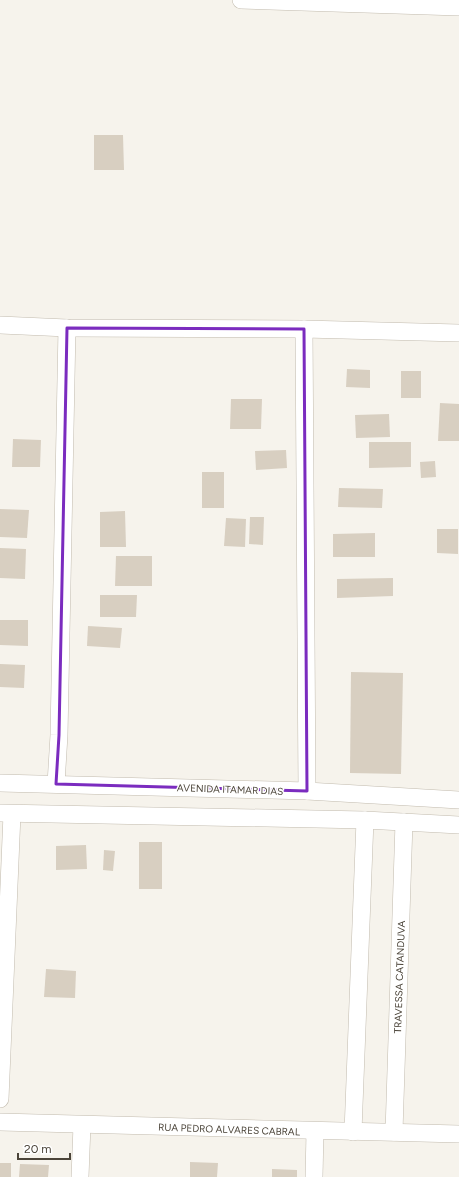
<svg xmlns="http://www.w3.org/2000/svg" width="459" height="1177" viewBox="0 0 459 1177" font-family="Figtree,sans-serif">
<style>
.building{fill:#d8cfc1}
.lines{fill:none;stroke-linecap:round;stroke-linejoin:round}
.minor-casing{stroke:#c2bbae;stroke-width:18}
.minor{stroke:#fff;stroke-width:17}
.marked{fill:none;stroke:#7b2cbf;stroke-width:3;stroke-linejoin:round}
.labels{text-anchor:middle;stroke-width:3;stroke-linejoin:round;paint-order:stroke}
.street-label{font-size:10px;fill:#4b4439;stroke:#fff}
</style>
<rect width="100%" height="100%" fill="#f6f3ec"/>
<g class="building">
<polygon points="94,135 123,135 124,170 94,170"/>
<polygon points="347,369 370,370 370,388 346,387"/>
<rect x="401" y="371" width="20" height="27"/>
<polygon points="231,399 262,399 261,429 230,429"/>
<polygon points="440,403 459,404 459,441 438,441"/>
<polygon points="389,414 390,437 356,438 355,415"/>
<polygon points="13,439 41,440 40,467 12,467"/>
<polygon points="369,442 411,442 411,467 369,468"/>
<polygon points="286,450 287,468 256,470 255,451"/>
<polygon points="435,461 436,477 421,478 420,462"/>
<rect x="202" y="472" width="22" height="36"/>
<polygon points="339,488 383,489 382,508 338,507"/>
<polygon points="0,509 29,510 27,538 0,537"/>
<polygon points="125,511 126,547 100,547 100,512"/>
<polygon points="250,517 264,517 263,545 249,544"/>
<polygon points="226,518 246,519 245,547 224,546"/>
<polygon points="437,529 458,529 458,554 437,553"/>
<polygon points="375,533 375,557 333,557 333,534"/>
<polygon points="0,548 26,549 25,579 0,578"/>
<polygon points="116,556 152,556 152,586 115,586"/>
<polygon points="393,578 393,596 337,598 337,579"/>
<polygon points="100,595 137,595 136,617 100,617"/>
<polygon points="0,620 28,620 28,646 0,645"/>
<polygon points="88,626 122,628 120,648 87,646"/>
<polygon points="0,664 25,665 24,688 0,687"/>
<polygon points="351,672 403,673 401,774 350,773"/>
<rect x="139" y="842" width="23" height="47"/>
<polygon points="86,845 87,869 56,870 56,846"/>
<polygon points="104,850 115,851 113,871 103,870"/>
<polygon points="46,969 76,971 75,998 44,997"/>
<polygon points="190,1162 218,1163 217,1177 190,1177"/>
<rect x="0" y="1163" width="11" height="14"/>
<polygon points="20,1164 49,1165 48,1177 19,1177"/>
<polygon points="272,1169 297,1170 297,1177 272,1177"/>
</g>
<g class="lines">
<defs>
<g id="minor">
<polyline points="241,0 459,7"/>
<polyline points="0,325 67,328 304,329 459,333"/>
<polyline points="304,329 307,791"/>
<polyline points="0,783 307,791 459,800"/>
<polyline points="56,784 59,735 67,328"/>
<polyline points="0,813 365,820 459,825"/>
<polyline points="0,1099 12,814"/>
<polyline points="0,1122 459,1134"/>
<polyline points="353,1132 365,820"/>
<polyline points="394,1132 404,822"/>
<polyline points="80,1177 82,1125"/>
<polyline points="314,1177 315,1132"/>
</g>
</defs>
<use href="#minor" class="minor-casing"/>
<use href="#minor" class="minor"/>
</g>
<path class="marked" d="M 67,328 L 304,329 L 307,791 L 56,784 L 59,735 Z"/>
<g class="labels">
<g class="street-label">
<text transform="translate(230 789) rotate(2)" y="4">AVENIDA ITAMAR DIAS</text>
<text transform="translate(399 977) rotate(-88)" y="4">TRAVESSA CATANDUVA</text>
<text transform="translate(229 1129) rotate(2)" y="4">RUA PEDRO ALVARES CABRAL</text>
</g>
</g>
<path d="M18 1153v6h52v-6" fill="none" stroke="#4b4439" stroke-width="2"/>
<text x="24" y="1153" font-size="12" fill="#4b4439" stroke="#ffffff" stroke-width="3" paint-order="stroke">20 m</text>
</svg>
